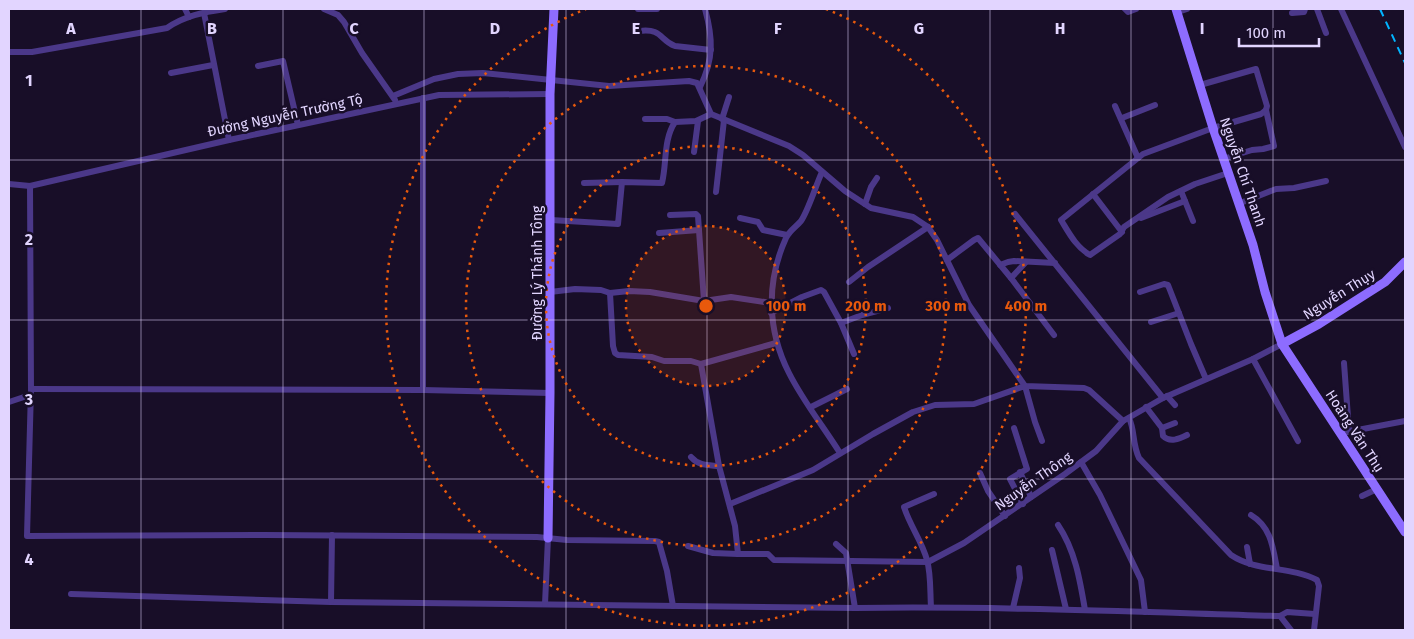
<svg xmlns="http://www.w3.org/2000/svg" width="1414" height="639" viewBox="0 0 1414 639" font-family="'Fira Sans',sans-serif">
<style>
.lines{fill:none;stroke-linecap:round;stroke-linejoin:round}
.street{stroke:#4b3889;stroke-width:6}
.secondary{stroke:#8d6cff;stroke-width:9}
.rail{stroke:#01b4ff;stroke-width:2;stroke-dasharray:8 6;stroke-linecap:butt}
.grid{fill:none;stroke:#e2d5ff;stroke-width:1;stroke-opacity:0.55}
.ring{fill:none;stroke:#e8590c;stroke-width:2.5;stroke-dasharray:2.5 5}
.labels{text-anchor:middle;stroke-width:5;stroke-linejoin:round;paint-order:stroke}
.street-label{font-size:14px;fill:#e2d5ff;stroke:#180e28}
.grid-label{font-size:16px;text-anchor:middle;font-weight:bold;fill:#e2d5ff;stroke:#180e28;stroke-width:5;stroke-linejoin:round;paint-order:stroke}
.centre{fill:#e8590c;stroke:#180e28;stroke-width:2.5}
.ring-label{font-size:15px;text-anchor:middle;font-weight:bold;fill:#e8590c;stroke:#180e28;stroke-width:5;stroke-linejoin:round;paint-order:stroke}
</style>
<rect width="100%" height="100%" fill="#180e28"/>
<g class="lines">
<g class="street">
<polyline points="185,9 189,17"/>
<polyline points="324,9 338,15 344,22 362,53 395,100"/>
<polyline points="638,9 657,9"/>
<polyline points="1125,9 1128,12 1136,9"/>
<polyline points="1317,9 1326,33"/>
<polyline points="1341,9 1405,147"/>
<polyline points="1178,12 1187,9"/>
<polyline points="204,13 229,140"/>
<polyline points="1292,13 1304,12 1305,9"/>
<path d="M 639,31 C 663,28 659,40 675,46 L 711,50"/>
<path d="M 9,52 L 32,52 L 167,28 C 184,16 204,12 225,9"/>
<polyline points="258,66 283,61 298,125"/>
<polyline points="171,73 213,65"/>
<path d="M 1200,85 L 1256,69 L 1267,106 L 1266,110 L 1261,114 L 1213,128 L 1143,154 L 1061,220 C 1069,233 1076,247 1090,255 L 1120,234 L 1124,227 L 1168,197 L 1195,184 L 1228,173"/>
<path d="M 700,87 C 714,59 713,38 705,9"/>
<polyline points="393,96 434,79 458,74 483,73 609,86 689,81 697,83 711,114 789,146 803,155 845,191 871,208 913,217 928,227 937,240 969,305 1025,386 1084,388 1089,390 1123,421"/>
<polyline points="1115,106 1138,158"/>
<polyline points="1122,118 1155,105"/>
<polyline points="645,119 667,119 675,122"/>
<polyline points="722,119 729,97"/>
<polyline points="694,152 698,121"/>
<polyline points="1223,159 1252,150 1263,149 1274,146 1266,110"/>
<path d="M 822,172 C 816,185 808,211 801,221 C 796,227 790,230 786,238 C 766,282 767,330 789,373 C 803,401 823,426 840,453"/>
<polyline points="584,183 622,182"/>
<polyline points="9,184 30,186 229,140 439,95 550,94"/>
<polyline points="30,186 31,389 27,536 266,535 537,537 567,540 655,541 659,542 660,546 667,571 673,606"/>
<polyline points="1181,191 1193,221"/>
<polyline points="716,192 724,120"/>
<polyline points="1093,194 1122,232"/>
<polyline points="865,204 871,187 877,178"/>
<polyline points="1238,204 1276,189 1294,188 1326,181"/>
<polyline points="1015,214 1163,398"/>
<polyline points="670,215 696,214 698,216 704,301"/>
<polyline points="740,218 758,222 763,230 787,235"/>
<polyline points="1141,218 1185,201"/>
<path d="M 551,220 L 618,224 L 622,182 L 662,183 C 667,163 663,140 675,122 L 696,121 L 711,114"/>
<polyline points="659,233 699,230"/>
<polyline points="947,260 974,240 978,238 1011,278 1054,335"/>
<polyline points="1000,265 1008,262 1014,261 1055,263"/>
<polyline points="1011,278 1026,262"/>
<polyline points="849,282 868,267 928,227"/>
<polyline points="550,292 575,289 601,290 610,293 629,291 650,292 704,301 731,297 771,303"/>
<polyline points="1140,292 1164,284 1168,285 1191,344 1206,379"/>
<polyline points="610,293 613,346 615,353 618,355 652,357 664,361 691,361 701,364 776,343"/>
<polyline points="771,313 802,297 821,290 824,292 841,323 854,354"/>
<polyline points="1151,322 1179,313"/>
<polyline points="841,323 862,315 888,308"/>
<polyline points="1253,359 1298,441"/>
<polyline points="1344,363 1349,431"/>
<polyline points="701,364 719,466 735,526 738,554 768,554 774,560 928,562 964,543 1065,474 1096,451 1123,421 1163,398 1253,359 1282,344"/>
<polyline points="31,389 423,390 550,393"/>
<polyline points="423,390 423,98"/>
<polyline points="1167,396 1175,405"/>
<polyline points="9,402 30,395"/>
<polyline points="811,407 847,389"/>
<path d="M 1146,407 L 1162,428 L 1163,436 C 1170,443 1179,439 1187,435"/>
<path d="M 1129,418 C 1135,430 1132,443 1139,458 L 1231,555 C 1256,572 1290,566 1317,580 L 1319,586 L 1314,630"/>
<polyline points="1014,428 1027,469 1010,479 1023,504"/>
<polyline points="1162,428 1175,423"/>
<polyline points="1347,432 1405,421"/>
<path d="M 691,457 C 699,466 707,465 719,466"/>
<polyline points="1081,462 1100,495 1141,580 1145,612"/>
<polyline points="1020,472 1031,497"/>
<polyline points="980,473 988,491 1005,516"/>
<polyline points="1362,496 1377,489"/>
<polyline points="730,504 813,470 873,434 913,412 935,405 974,404 1025,386 1035,422 1042,441"/>
<path d="M 1251,515 C 1271,527 1273,547 1277,569"/>
<path d="M 1058,525 C 1075,550 1080,580 1085,610"/>
<polyline points="836,544 846,553 855,608"/>
<polyline points="688,546 713,553 738,554"/>
<polyline points="1247,547 1250,564"/>
<polyline points="1052,550 1066,609"/>
<path d="M 71,594 L 331,602 L 855,608 C 997,606 1138,612 1280,616 L 1287,612 L 1315,614"/>
<polyline points="331,602 332,535"/>
<polyline points="545,604 548,538"/>
<path d="M 931,607 C 930,592 931,574 927,560 C 922,541 910,526 904,507 L 934,494"/>
<polyline points="1013,608 1020,578 1019,568"/>
<polyline points="1280,616 1291,630"/>
</g>
<g class="secondary">
<polyline points="1176,9 1213,128 1253,245 1265,292 1282,344 1405,532"/>
<polyline points="1282,344 1319,324 1385,282 1405,262"/>
<polyline points="548,538 550,393 550,94 554,9"/>
</g>
<polyline class="rail" points="1380,9 1405,63"/>
</g>
<path class="grid" d="M 141,9 L 141,630M 283,9 L 283,630M 424,9 L 424,630M 566,9 L 566,630M 707,9 L 707,630M 848,9 L 848,630M 990,9 L 990,630M 1131,9 L 1131,630M 1273,9 L 1273,630M 9,160 L 1405,160M 9,320 L 1405,320M 9,479 L 1405,479"/>
<circle cx="706" cy="306" r="80" fill="#e8590c" fill-opacity=".12"/>
<g class="ring">
<circle cx="706" cy="306" r="80"/>
<circle cx="706" cy="306" r="160"/>
<circle cx="706" cy="306" r="240"/>
<path d="M826 9A320 320 0 1 1 586 9"/>
</g>
<g class="labels">
<g class="street-label">
<text transform="translate(285 115) rotate(-12)" y="5">Đường Nguyễn Trường Tộ</text>
<text transform="translate(1243 172) rotate(71)" y="5">Nguyễn Chí Thanh</text>
<text transform="translate(537 273) rotate(-90)" y="5">Đường Lý Thánh Tông</text>
<text transform="translate(1339 294) rotate(-32)" y="5">Nguyễn Thụy</text>
<text transform="translate(1355 431) rotate(57)" y="5">Hoàng Văn Thụ</text>
<text transform="translate(1033 481) rotate(-35)" y="5">Nguyễn Thông</text>
</g>
</g>
<g class="grid-label">
<text x="71" y="34">A</text>
<text x="212" y="34">B</text>
<text x="354" y="34">C</text>
<text x="495" y="34">D</text>
<text x="636" y="34">E</text>
<text x="778" y="34">F</text>
<text x="919" y="34">G</text>
<text x="1060" y="34">H</text>
<text x="1202" y="34">I</text>
<text x="29" y="86">1</text>
<text x="29" y="245">2</text>
<text x="29" y="405">3</text>
<text x="29" y="565">4</text>
</g>
<circle cx="706" cy="306" r="8" class="centre"/>
<g class="ring-label">
<text x="786" y="311">100 m</text>
<text x="866" y="311">200 m</text>
<text x="946" y="311">300 m</text>
<text x="1026" y="311">400 m</text>
</g>
<rect width="1414" height="639" fill="none" stroke="#e2d5ff" stroke-width="20"/>
<path d="M1239 38v8h80v-8" fill="none" stroke="#e2d5ff" stroke-width="2.5"/>
<text x="1246" y="38" font-size="15" fill="#e2d5ff" stroke="#180e28" stroke-width="4" paint-order="stroke">100 m</text>
</svg>
